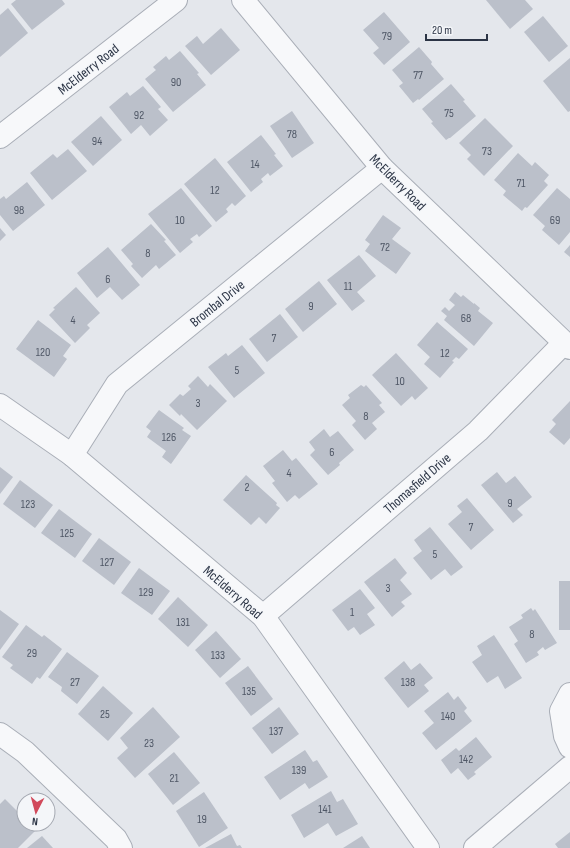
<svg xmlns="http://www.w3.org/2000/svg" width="570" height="848" viewBox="0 0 570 848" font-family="'Sofia Sans Condensed',sans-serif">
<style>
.building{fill:#bbc0ca}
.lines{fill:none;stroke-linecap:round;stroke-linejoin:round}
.minor-casing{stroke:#a9aeb7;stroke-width:24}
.minor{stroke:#f7f8fa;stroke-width:22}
.labels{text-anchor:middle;stroke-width:3;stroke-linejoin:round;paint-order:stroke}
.number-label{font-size:12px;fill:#4f5766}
.street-label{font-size:14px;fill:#2b3445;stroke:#f4f6f9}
</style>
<rect width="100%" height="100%" fill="#e4e7ec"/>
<g class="building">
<polygon points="16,0 62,0 65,4 32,30 11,4"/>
<polygon points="486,0 525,0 533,9 510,29"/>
<polygon points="8,8 28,33 0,57 0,15"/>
<polygon points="384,12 410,42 384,65 373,53 379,48 363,30"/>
<polygon points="543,16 568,46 549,62 524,32"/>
<polygon points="221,28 240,50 211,75 185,46 197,36 203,44"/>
<polygon points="419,47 432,62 431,64 444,79 419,100 418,99 413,103 399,86 403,83 392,70"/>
<polygon points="180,51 199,73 197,74 206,85 173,112 145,79 156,70 153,67 166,56 169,60"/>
<polygon points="570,58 570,111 568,112 543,81"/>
<polygon points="451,84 465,100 463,101 476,116 450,138 449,138 446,140 431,123 433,122 422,109"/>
<polygon points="143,86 161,107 158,109 168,120 150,136 141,125 131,134 109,107 127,92 130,96"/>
<polygon points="292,111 314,143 292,158 270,126"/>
<polygon points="101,116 122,140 93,166 71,142"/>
<polygon points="485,118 513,146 484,176 467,159 471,155 459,143"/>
<polygon points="261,135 276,154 274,155 283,166 270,176 268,173 261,179 263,182 251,192 227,162"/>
<polygon points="68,149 87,171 52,200 30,173 53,154 57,158"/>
<polygon points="518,153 532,166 535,162 549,175 544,181 548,185 527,208 525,207 522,211 503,195 506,191 494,180"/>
<polygon points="215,158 246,196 235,206 232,203 226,209 228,212 216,222 184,184"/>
<polygon points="27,182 45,205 13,231 0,215 0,199 4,196 6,199"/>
<polygon points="181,188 212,226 199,237 197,234 190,239 193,242 180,253 148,214"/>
<polygon points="557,188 570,199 570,232 559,245 542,230 545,226 533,215"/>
<polygon points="383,215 401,228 392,239 411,253 396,274 365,251 370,244 365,240"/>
<polygon points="151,224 166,240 164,241 176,255 159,269 156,265 142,278 131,266 133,264 121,250"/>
<polygon points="0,228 6,235 0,241"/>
<polygon points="570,245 570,257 564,252"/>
<polygon points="108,247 140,285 122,300 110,287 97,298 77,273"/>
<polygon points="359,255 376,276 357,292 365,301 352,311 327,280"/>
<polygon points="319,281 337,304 303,332 285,309"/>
<polygon points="76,287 100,313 87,325 90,328 75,343 49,315 55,309 53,308"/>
<polygon points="455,292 461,297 463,295 474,304 474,303 480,308 478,311 493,323 474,346 444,320 447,316 441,311 445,307 449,311 455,305 449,300"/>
<polygon points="280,314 298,337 267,362 249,339"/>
<polygon points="38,320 71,345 63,356 67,359 54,377 16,349"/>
<polygon points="437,322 468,349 459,359 456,357 452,361 454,362 440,378 424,364 430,357 417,345"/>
<polygon points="242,345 265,373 234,398 208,367 226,353 228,356"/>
<polygon points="396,353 428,388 415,400 412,396 401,406 372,375"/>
<polygon points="198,376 208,387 210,384 227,401 197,430 181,414 180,416 169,405 180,394 183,396 191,389 188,386"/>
<polygon points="361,385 364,387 366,385 382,403 379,405 385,412 372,423 377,429 365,440 352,425 356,421 342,405 350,398 348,395"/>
<polygon points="570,401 570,438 564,445 549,432 556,424 552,420"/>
<polygon points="159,410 184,428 182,430 191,436 171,464 162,457 166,451 147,437 151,431 146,427"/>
<polygon points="324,429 330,437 338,431 354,450 339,463 340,465 328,475 310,455 315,450 309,442"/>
<polygon points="283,450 292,461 296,458 318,484 299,499 295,495 287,502 272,483 275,481 263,466"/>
<polygon points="0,467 13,477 0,494"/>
<polygon points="497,472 506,483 515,476 532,497 517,509 523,515 513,523 481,485"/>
<polygon points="246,475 277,503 276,505 280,508 266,524 259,517 251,525 223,500"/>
<polygon points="20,480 53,505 35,528 3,504"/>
<polygon points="467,498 494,530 471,550 448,524 462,512 457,506"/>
<polygon points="59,509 92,534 75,558 41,533"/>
<polygon points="430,527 463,567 451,576 445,569 431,580 413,558 422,551 414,540"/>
<polygon points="99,538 131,562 114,585 82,561"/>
<polygon points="395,558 407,573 400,580 412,594 401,602 405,606 392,617 364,582"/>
<polygon points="139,568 170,591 152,615 121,593"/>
<rect x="559" y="581" width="11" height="49"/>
<polygon points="360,589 375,608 367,614 375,625 360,635 354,627 348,631 332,610"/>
<polygon points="178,597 208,625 188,647 158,619"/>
<polygon points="531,608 533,611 535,609 557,643 545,650 543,647 537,652 539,655 526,663 514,644 518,641 509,627 523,618 521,615"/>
<polygon points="0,610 19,624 0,650"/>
<polygon points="26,625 42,637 44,635 62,649 40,679 37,677 32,684 10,668 13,665 2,657"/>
<polygon points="216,631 241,659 220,678 195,650"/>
<polygon points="494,635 522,678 505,689 498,676 487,683 472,662 482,655 477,646"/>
<polygon points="67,652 99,676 77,704 61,691 62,687 48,677"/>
<polygon points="404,661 411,670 420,663 433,678 424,685 429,691 408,708 384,678"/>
<polygon points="248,666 273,699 251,716 225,683"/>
<polygon points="103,686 133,713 108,741 78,714"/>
<polygon points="448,692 454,700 458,696 467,708 464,711 472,721 436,750 422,733 434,723 424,711"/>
<polygon points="153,707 180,737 135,778 117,758 128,748 120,738"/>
<polygon points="279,707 299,734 272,754 252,728"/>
<polygon points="476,737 492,757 474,772 476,774 468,780 458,768 451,774 441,760 456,748 459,751"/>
<polygon points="305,750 313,762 317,760 328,777 309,789 305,783 280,800 264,777"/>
<polygon points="174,752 200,783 173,805 148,774"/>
<polygon points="331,791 337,802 343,799 358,824 336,836 328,823 304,838 291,815"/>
<polygon points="204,792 228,828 199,847 176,811"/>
<polygon points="5,799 24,818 24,824 30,824 36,830 18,848 0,848 0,804"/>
<polygon points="570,832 570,848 558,848 555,844"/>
<polygon points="231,834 237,846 240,845 242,848 205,848"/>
<polygon points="42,836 53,848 27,848"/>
<polygon points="362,836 370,848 343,848"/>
</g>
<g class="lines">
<defs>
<g id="minor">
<polyline points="243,0 382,168 570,348"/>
<polyline points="0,137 176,0"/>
<polyline points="0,405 72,455 263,616 428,848"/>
<polyline points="72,455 117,384 382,168"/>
<polyline points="263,616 478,431 564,343"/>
<polyline points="570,694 561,711 565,736 570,747"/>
<polyline points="0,734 25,752 116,839 121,848"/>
<polyline points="475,848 570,767"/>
</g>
</defs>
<use href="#minor" class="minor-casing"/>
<use href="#minor" class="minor"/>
</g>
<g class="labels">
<g class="number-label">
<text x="387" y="40">79</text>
<text x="418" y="79">77</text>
<text x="176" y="86">90</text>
<text x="449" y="117">75</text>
<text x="139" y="119">92</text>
<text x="292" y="138">78</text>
<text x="97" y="145">94</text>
<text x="487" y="155">73</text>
<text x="255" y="168">14</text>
<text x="521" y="187">71</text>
<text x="215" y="194">12</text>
<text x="19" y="214">98</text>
<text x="180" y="224">10</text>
<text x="555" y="224">69</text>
<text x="385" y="251">72</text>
<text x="148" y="257">8</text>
<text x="108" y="283">6</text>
<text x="348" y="290">11</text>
<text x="311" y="310">9</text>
<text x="466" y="322">68</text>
<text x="73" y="324">4</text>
<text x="274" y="342">7</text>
<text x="43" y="356">120</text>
<text x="445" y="357">12</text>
<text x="237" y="374">5</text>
<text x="400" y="385">10</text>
<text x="198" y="407">3</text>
<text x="366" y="420">8</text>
<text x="169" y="441">126</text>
<text x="332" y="456">6</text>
<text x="289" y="477">4</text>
<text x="247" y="491">2</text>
<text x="510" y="507">9</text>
<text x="28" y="508">123</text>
<text x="471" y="531">7</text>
<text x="67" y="537">125</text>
<text x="435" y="558">5</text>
<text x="107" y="566">127</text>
<text x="388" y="592">3</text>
<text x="146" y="596">129</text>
<text x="352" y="616">1</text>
<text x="183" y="626">131</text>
<text x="532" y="638">8</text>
<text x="32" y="657">29</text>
<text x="218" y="659">133</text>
<text x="75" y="686">27</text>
<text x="408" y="686">138</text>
<text x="249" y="695">135</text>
<text x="105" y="718">25</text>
<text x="448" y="720">140</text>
<text x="276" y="735">137</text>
<text x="149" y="747">23</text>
<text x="466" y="763">142</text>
<text x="299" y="774">139</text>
<text x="174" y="782">21</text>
<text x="325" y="813">141</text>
<text x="202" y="823">19</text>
</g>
<g class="street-label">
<text transform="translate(88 69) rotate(-38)" y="5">McElderry Road</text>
<text transform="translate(398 182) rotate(45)" y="5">McElderry Road</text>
<text transform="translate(217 303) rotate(-39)" y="5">Brombal Drive</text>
<text transform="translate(417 483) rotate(-41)" y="5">Thomasfield Drive</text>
<text transform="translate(233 592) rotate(41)" y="5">McElderry Road</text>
</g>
</g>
<g transform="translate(36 812) rotate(186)"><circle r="19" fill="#f4f6f9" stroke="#a4a8b1"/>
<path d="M0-3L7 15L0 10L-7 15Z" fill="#d1495b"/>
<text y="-6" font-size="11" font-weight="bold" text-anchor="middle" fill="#2b3445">N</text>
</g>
<path d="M426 34v6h61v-6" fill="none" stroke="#2b3445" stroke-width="2"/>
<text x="432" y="34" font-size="12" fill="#2b3445" stroke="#f4f6f9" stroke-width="3" paint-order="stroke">20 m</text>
</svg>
